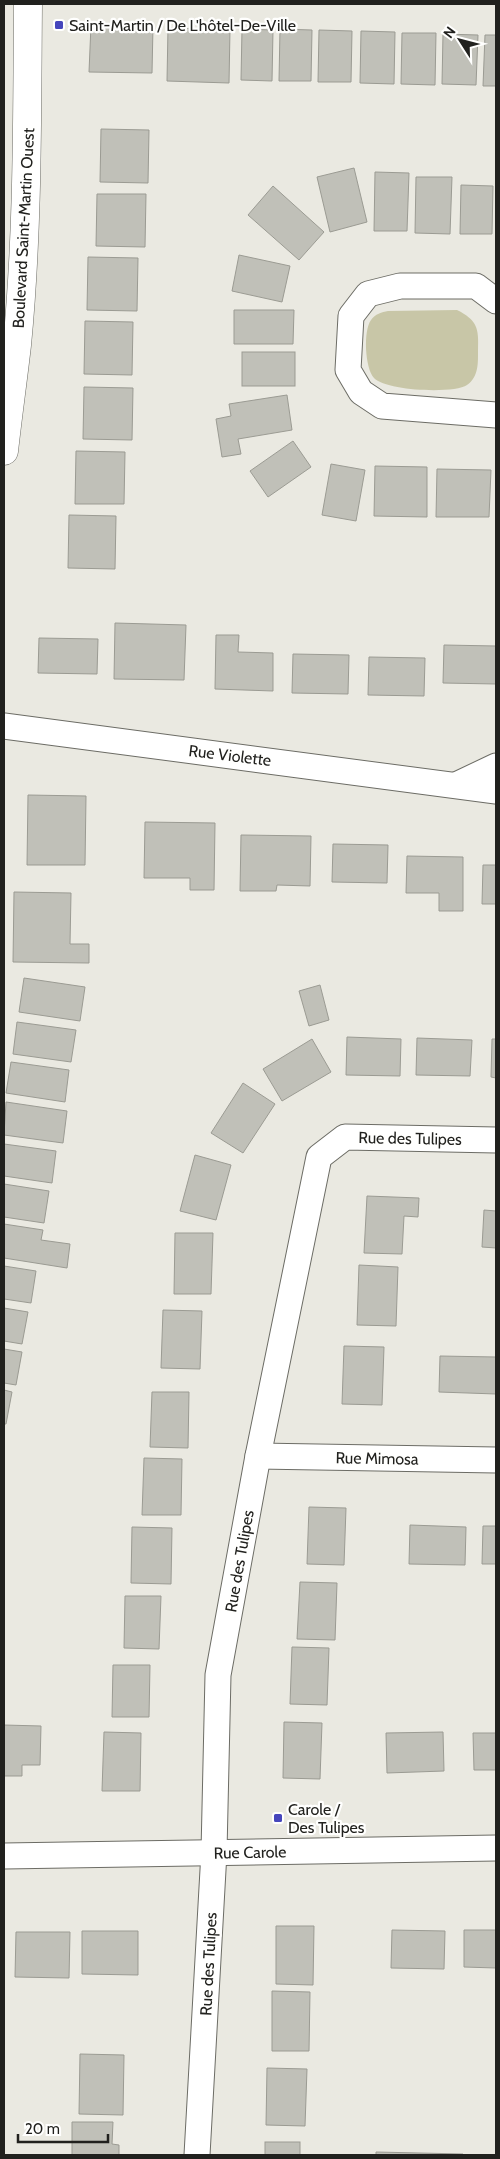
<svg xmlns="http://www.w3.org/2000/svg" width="500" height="2159" viewBox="0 0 500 2159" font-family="Cabin,sans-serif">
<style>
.green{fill:#c8c6a7}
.building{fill:#c0c0b8;stroke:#9b9b93}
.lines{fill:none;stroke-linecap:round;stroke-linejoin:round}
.minor-casing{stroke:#6c6c65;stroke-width:27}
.tertiary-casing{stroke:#6c6c65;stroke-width:29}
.minor{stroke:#fff;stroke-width:25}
.tertiary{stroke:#fff;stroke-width:28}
.poi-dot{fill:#4646bc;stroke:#fffffe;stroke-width:2}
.labels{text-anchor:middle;stroke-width:4.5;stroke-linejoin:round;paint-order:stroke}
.poi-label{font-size:16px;fill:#21211e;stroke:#fffffe;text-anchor:start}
.street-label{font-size:16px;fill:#21211e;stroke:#fffffe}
</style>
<rect width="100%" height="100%" fill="#eae9e1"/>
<path class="green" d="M 457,310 C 477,320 479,328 478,350 C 478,362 479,377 467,385 C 454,394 386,391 374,378 C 365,368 363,331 371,320 C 375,314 382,312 388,311 Z"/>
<g class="building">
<polygon points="91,25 153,26 152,73 89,72"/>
<polygon points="168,28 230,29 229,83 167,81"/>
<polygon points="242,29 273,30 272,81 241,80"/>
<polygon points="280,29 312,30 311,81 279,81"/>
<polygon points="319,30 352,31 351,82 318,82"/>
<polygon points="361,31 395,32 394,84 360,83"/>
<polygon points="402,33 436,33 435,85 401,84"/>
<polygon points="443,34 478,35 476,85 442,84"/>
<polygon points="485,35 496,35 496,86 483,86"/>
<polygon points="101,129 149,130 148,183 100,182"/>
<polygon points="354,168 367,222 330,232 317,177"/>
<polygon points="375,172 409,173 407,231 374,231"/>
<polygon points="416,177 452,177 450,234 415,233"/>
<polygon points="461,185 493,186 492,234 460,234"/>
<polygon points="273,186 324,232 299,260 248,215"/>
<polygon points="97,194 146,194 145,247 96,246"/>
<polygon points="239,255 290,266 282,302 232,291"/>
<polygon points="88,257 138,258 137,311 87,310"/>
<polygon points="234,310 294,310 293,344 234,344"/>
<polygon points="85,321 133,322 132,375 84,374"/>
<rect x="242" y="352" width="53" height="34"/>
<polygon points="84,387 133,388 132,440 83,439"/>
<polygon points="287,395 292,430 238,439 241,454 222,457 216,419 231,416 229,404"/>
<polygon points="293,441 311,467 268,497 250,471"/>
<polygon points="76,451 125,452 124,504 75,504"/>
<polygon points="331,464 365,470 356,521 322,515"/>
<polygon points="375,466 427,467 427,517 374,516"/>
<polygon points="437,469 491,470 489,517 436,517"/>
<polygon points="69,515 116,516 115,569 68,568"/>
<polygon points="115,623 186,625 184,680 114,679"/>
<polygon points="216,635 239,635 238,652 273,653 273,691 215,689"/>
<polygon points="39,638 98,639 97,674 38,673"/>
<polygon points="444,645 496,646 496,684 443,683"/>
<polygon points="293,654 349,655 348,694 292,693"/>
<polygon points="369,657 425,658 424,696 368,695"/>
<polygon points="28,795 86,796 85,865 27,865"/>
<polygon points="145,822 215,823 214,890 190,890 190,878 144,878"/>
<polygon points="241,835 311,836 310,886 277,885 276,891 240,891"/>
<polygon points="333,844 388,845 387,883 332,882"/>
<polygon points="407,856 463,857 463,911 439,911 439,893 406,893"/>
<polygon points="483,865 496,865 496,904 482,904"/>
<polygon points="14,892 71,893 70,944 89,944 89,963 13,962"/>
<polygon points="24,978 85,987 80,1021 19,1012"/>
<polygon points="320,985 329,1020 309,1026 299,991"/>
<polygon points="17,1022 76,1030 71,1062 13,1054"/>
<polygon points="347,1037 401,1039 400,1076 346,1075"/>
<polygon points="417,1038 472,1040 470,1076 416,1075"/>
<polygon points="312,1039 331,1072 282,1101 263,1069"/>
<polygon points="492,1039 496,1039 496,1078 491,1077"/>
<polygon points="11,1062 69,1070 65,1102 6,1093"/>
<polygon points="243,1083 275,1104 243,1153 211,1133"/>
<polygon points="6,1102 67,1111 63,1143 4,1135"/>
<polygon points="4,1144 56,1151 52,1183 4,1176"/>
<polygon points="195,1155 231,1165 216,1220 180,1211"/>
<polygon points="4,1184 49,1191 44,1223 4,1217"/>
<polygon points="367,1196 419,1198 418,1217 404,1216 402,1254 364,1253"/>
<polygon points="484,1210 496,1211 496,1248 482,1247"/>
<polygon points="4,1224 43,1230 41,1240 70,1244 67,1268 4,1258"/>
<polygon points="175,1233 213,1233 211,1294 174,1294"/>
<polygon points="359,1265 398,1267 396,1326 357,1325"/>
<polygon points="4,1266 36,1271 31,1303 4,1299"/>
<polygon points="4,1308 28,1312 22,1344 4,1341"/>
<polygon points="163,1310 202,1311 200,1369 161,1368"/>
<polygon points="344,1346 384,1347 382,1405 342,1404"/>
<polygon points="4,1349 22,1352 16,1385 4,1383"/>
<polygon points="440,1356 496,1357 496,1394 439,1392"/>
<polygon points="4,1390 12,1392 6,1424 4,1424"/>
<polygon points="152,1392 189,1392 188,1448 150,1447"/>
<polygon points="144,1458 182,1459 181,1515 142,1515"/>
<polygon points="309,1507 346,1508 344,1565 307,1564"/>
<polygon points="410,1525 466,1527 465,1565 409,1564"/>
<polygon points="483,1526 496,1526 496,1564 482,1564"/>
<polygon points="132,1527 172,1528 171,1584 131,1583"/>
<polygon points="300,1582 337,1583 335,1640 297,1639"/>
<polygon points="125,1596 161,1596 159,1649 124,1648"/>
<polygon points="292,1647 329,1648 327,1705 290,1704"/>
<polygon points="113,1665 150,1665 149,1717 112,1717"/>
<polygon points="284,1722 322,1723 320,1779 283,1778"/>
<polygon points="4,1725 41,1726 40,1765 22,1765 22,1776 4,1776"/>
<polygon points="104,1732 141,1733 140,1791 102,1791"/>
<polygon points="443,1732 444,1771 387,1773 386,1733"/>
<polygon points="473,1733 496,1733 496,1770 474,1770"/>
<polygon points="276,1926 314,1926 313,1985 276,1984"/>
<polygon points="392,1930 445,1931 444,1969 391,1968"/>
<polygon points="464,1930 496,1930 496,1968 464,1967"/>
<polygon points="82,1931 138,1931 138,1975 82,1974"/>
<polygon points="16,1932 70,1932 69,1978 15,1977"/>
<polygon points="272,1991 310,1992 309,2051 272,2051"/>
<polygon points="80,2054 124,2055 123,2115 79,2114"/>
<polygon points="267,2068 307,2069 305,2126 266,2125"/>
<polygon points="72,2122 113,2122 112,2144 119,2145 119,2155 72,2155"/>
<rect x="265" y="2142" width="35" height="13"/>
<polygon points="376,2152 463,2154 463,2155 376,2155"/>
</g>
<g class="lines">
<defs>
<g id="minor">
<polyline points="496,301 476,286 400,286 368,294 351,316 348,370 361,392 382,406 496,415"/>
<polyline points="4,726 496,791"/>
<polyline points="456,785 496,766"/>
<polyline points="258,1456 496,1460"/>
<polyline points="4,1856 496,1848"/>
<polyline points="197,2155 214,1852 218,1675 258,1456 319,1157 345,1137 496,1140"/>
</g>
<path id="tertiary" d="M 4,451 C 8,415 13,380 17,345 C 28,232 27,117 28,4"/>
</defs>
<use href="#minor" class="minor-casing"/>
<use href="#tertiary" class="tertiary-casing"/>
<use href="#minor" class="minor"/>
<use href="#tertiary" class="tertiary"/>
</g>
<g class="poi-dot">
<rect x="54" y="20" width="10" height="10" rx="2.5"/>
<rect x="273" y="1813" width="10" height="10" rx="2.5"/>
</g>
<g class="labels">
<g class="poi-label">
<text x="69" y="31">Saint-Martin / De L'hôtel-De-Ville</text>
<text x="288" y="1815">Carole /<tspan x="288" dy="18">Des Tulipes</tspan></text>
</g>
<g class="street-label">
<text transform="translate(23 228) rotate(-87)" y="6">Boulevard Saint-Martin Ouest</text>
<text transform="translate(230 755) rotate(7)" y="6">Rue Violette</text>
<text transform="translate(410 1138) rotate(1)" y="6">Rue des Tulipes</text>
<text transform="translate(377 1458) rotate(1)" y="6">Rue Mimosa</text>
<text transform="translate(239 1561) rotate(-80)" y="6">Rue des Tulipes</text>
<text transform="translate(250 1852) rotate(-1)" y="6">Rue Carole</text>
<text transform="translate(208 1964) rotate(-87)" y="6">Rue des Tulipes</text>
</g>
</g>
<rect width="500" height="2159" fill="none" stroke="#21211e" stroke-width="10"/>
<g transform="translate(460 40) rotate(306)" stroke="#fffffe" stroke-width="4" paint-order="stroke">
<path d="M0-4L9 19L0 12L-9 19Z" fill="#21211e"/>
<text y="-8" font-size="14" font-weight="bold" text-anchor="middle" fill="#21211e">N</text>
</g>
<path d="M18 2134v8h90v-8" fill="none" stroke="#21211e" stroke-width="2.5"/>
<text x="25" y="2134" font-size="15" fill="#21211e" stroke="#fffffe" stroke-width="4" paint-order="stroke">20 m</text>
</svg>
